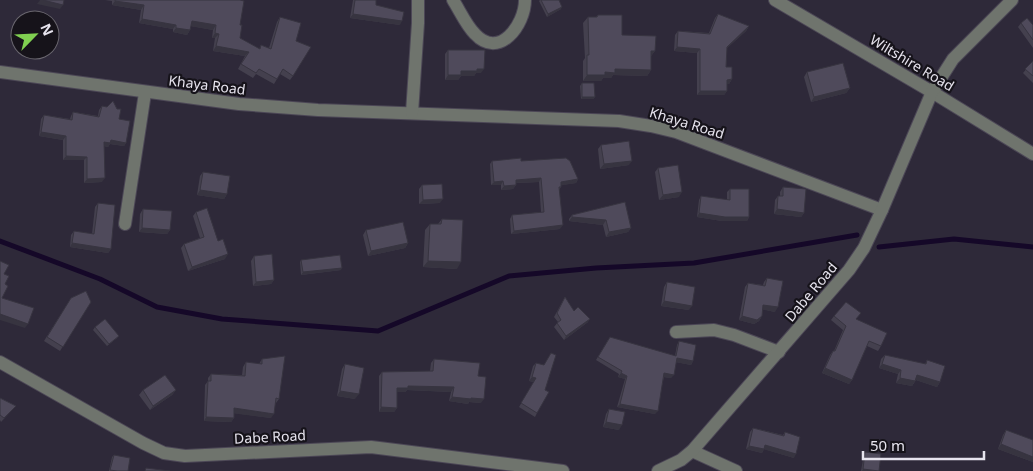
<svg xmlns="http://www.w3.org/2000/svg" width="1033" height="471" viewBox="0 0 1033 471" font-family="'Noto Sans',sans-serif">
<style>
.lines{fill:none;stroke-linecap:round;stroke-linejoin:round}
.stream{stroke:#150828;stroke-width:5}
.minor-casing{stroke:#4c4756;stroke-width:14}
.minor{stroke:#6f746d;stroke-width:12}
.wall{fill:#44404e}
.shaded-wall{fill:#373440}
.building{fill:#4f4a5b;stroke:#373440}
.labels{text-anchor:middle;stroke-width:4.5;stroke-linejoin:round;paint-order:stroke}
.street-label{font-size:14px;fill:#e7e4ee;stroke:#16131a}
</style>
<rect width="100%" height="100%" fill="#2e2939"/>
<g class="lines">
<g class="stream">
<polyline points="0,241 100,279 157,307 222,319 378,331 509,276 596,268 694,263 857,235"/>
<polyline points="879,247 954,239 1033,247"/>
</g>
<defs>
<g id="minor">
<path d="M 453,0 C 460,11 466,25 475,34 C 499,60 525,25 525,0"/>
<polyline points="775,0 932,92 1033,154"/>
<polyline points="0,72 239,104 318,110 619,121 651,126 676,132 882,210"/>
<polyline points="412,113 418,23 418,0"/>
<polyline points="125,224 145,93"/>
<polyline points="676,332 714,330 734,335 779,352"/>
<polyline points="0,362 143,443 164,453 185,456 371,447 563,471"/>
<polyline points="692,451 736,471"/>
<polyline points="658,471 681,460 692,451 849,270 864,248 882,210 932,92 953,59 1012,0"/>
</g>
</defs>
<use href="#minor" class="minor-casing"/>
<use href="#minor" class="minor"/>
</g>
<g class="wall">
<polygon points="105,0 240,0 240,38 259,49 261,45 269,48 277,22 280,17 296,41 293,76 290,80 280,74 274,84 256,74 253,78 238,69 245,56 213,51 215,38 212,38 213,30 191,26 190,30 187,35 173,32 173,29 139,23 141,10 112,5 112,1"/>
<polygon points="353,0 376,0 376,5 400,25 350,18"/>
<polygon points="540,0 559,0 561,9 547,17 539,1"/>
<polygon points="718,14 749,26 746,31 727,48 726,67 732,79 729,84 727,84 727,91 724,95 697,95 697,53 674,51 675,35 678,31 709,33 715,18"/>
<polygon points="598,15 622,35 655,51 651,56 651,70 647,76 613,75 611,78 603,78 601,81 583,81 583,61 585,58 583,23 588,17 596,17"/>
<polygon points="1021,23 1033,25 1033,48 1018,27"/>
<polygon points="448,50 481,73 476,73 474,76 461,76 458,80 445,80 445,54"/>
<polygon points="1033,61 1033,83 1023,73"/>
<polygon points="807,72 850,88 846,93 811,102 804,77"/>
<polygon points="582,83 595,97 593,99 581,99 580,86"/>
<polygon points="102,106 119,119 126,143 124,146 110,144 108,147 104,146 102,182 84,183 84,160 63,160 63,140 39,136 41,119 44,115 70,119 71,116 73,112 98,116 99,110"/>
<polygon points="601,145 629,165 600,169 598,149"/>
<polygon points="492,161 521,161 578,179 576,183 561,185 561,187 559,190 560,229 511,234 510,219 512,215 541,212 539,182 516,183 516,185 513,189 501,190 501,185 491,185 490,164"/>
<polygon points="658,168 679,197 659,200 655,172"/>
<polygon points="203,172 227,194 224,199 197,195 200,176"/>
<polygon points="422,185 440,203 419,204 419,189"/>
<polygon points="783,187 804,213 801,217 774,214 775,200 778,196 780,196 780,192"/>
<polygon points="730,189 749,217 747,221 722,221 697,217 699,200 701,196 727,200 727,192"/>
<polygon points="625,202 631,228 628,232 606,237 603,225 569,221 569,219 572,215"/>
<polygon points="98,203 111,249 108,253 70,247 71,235 74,231 92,234 95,207"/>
<polygon points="143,209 170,230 167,234 139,232 140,214"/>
<polygon points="196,212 225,259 188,271 181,248 184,244 200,238 193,216"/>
<polygon points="442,219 457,269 423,267 425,230 430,224 438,224"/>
<polygon points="366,230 408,243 405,248 368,256 363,235"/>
<polygon points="254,256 274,280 271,284 253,286 251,261"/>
<polygon points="301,260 341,270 301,275 300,262"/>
<polygon points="767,278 775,312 762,309 762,316 759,321 754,324 739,320 745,287 748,283 763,285 764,282"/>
<polygon points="667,282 689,310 661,306 664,287"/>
<polygon points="565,297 574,311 588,322 564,340 554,327 558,322 554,317"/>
<polygon points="91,302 60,351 44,341 68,303"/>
<polygon points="834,316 856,319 881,346 878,351 867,346 852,380 849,384 822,373 830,355 833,351 834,351 843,330 831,320"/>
<polygon points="95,327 117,338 107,346 93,330"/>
<polygon points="608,340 675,356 677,345 679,341 693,361 691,365 676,362 671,378 664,377 655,414 617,407 625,379 618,377 619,374 596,360"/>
<polygon points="885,355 925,364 927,360 940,382 937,387 916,380 912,386 896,383 898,374 879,368 881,359"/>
<polygon points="262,359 279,399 276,403 275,403 271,418 234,413 234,418 231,422 204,421 205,385 208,381 208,378 211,374 242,375 243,367 246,362 259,364"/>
<polygon points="434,359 478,376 481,403 469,402 468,404 449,401 451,392 407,390 405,392 397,392 397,408 394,412 379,412 379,376 382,372 430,371 431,363"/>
<polygon points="536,363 537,413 535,417 519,407 534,382 529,381 533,366"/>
<polygon points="345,364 355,399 337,396 342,369"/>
<polygon points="143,390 176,390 172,395 150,410 139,395"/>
<polygon points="0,398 16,406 1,422 0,420"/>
<polygon points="609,409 619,430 603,427 606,414"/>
<polygon points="753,428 783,435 785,432 794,458 764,449 762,453 746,449 750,432"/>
<polygon points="1006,430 1033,440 1033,462 998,449 1003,435"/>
<polygon points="865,452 879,471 861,471 864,454"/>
<polygon points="114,455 128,471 109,471 112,457"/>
</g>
<g class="shaded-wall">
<polygon points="40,0 43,0 63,5 60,9 37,4"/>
<polygon points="115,1 144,5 141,10 112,5"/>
<polygon points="562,7 561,9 547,17 548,14"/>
<polygon points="353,14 402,21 400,25 350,18"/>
<polygon points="142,19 176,25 173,29 139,23"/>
<polygon points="192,21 216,25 213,30 189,26"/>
<polygon points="749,26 746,31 724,51 727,47"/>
<polygon points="176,28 190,30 187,35 173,32"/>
<polygon points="215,33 219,34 215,38 212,38"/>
<polygon points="216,46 249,52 245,56 213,51"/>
<polygon points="677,47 700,49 697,53 674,51"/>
<polygon points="651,51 655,51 651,56 647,56"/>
<polygon points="477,69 484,69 481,73 476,73 474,76 461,76 458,80 445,80 448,75 461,71"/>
<polygon points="615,69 651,70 647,76 613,75 611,78 603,78 601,81 583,81 587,75"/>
<polygon points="732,79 729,84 724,84 727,80"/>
<polygon points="850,88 846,93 811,102 814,97"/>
<polygon points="700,91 727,91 724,95 697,95"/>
<polygon points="582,97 595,97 593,99 581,99"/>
<polygon points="41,132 66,136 63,140 39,136"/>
<polygon points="111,140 126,143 124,146 110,144 108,147 101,145 104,142"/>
<polygon points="66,156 87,157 84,160 63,160"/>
<polygon points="632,161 629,165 600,169 604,164"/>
<polygon points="105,178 102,182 84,183 87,179"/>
<polygon points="541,178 539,182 513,183 516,180"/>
<polygon points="578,179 576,183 558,186 561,182"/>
<polygon points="503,181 501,185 491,185 494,182"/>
<polygon points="516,185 513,189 501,190 504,186"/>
<polygon points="200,190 227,194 224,199 197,195"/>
<polygon points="682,192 679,197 659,200 663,195"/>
<polygon points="443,199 440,203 419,204 423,200"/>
<polygon points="777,209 804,213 801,217 774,214"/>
<polygon points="699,213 749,217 747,221 722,221 697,217"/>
<polygon points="572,217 606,220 603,225 569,221"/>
<polygon points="563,225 560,229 511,234 514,231"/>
<polygon points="142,228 170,230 167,234 139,232"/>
<polygon points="631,228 628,232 606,237 609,232"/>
<polygon points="72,243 111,249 108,253 70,247"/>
<polygon points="408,243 405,248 368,256 371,251"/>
<polygon points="228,254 225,259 188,271 192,267"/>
<polygon points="428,261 461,262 457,269 423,267"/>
<polygon points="342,268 341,270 301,275 303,272"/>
<polygon points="274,280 271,284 253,286 256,282"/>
<polygon points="664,301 692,306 689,310 661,306"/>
<polygon points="763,305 778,307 775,312 760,309"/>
<polygon points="0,314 28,324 25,328 0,320"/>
<polygon points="742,316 762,316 759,321 754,324 739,320"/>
<polygon points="590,319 588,322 564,340 566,336"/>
<polygon points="677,358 693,361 691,365 675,362"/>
<polygon points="882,364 901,370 898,374 879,368"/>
<polygon points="825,368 852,380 849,384 822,373"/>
<polygon points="621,373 627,376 625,379 618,377"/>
<polygon points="664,373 674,375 671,378 662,377"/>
<polygon points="917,375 940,382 937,387 913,379"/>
<polygon points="532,377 536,378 534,382 529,381"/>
<polygon points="900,378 915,381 912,386 896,383"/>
<polygon points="408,386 454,387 451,392 407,390 405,392 394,392 397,388"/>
<polygon points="176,390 172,395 150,410 153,406"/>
<polygon points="340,391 359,394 355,399 337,396"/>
<polygon points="452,397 471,398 484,399 481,403 469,402 468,404 449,401"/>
<polygon points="620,404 658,411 655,414 617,407"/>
<polygon points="381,407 397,408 394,412 379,412"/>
<polygon points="234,408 274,414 271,418 231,413"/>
<polygon points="206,417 234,418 231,422 204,421"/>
<polygon points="606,422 622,425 619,430 603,427"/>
<polygon points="1001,444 1033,457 1033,462 998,449"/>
<polygon points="765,445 796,454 794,458 763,449"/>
<polygon points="749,446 764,449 762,453 746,449"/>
<polygon points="863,469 876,471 862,471"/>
</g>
<g class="building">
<polygon points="43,0 64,0 63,5"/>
<polygon points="115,0 240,0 244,1 240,25 242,25 240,38 260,49 261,45 271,49 280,17 301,23 296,41 311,47 293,76 283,69 277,79 259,69 256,73 241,64 249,52 216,46 219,34 215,33 216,25 192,21 190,30 176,28 176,25 142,19 144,5 115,1"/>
<polygon points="355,0 376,0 376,5 404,12 402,21 353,14"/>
<polygon points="541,0 559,0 562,7 548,14"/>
<polygon points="718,14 749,26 727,47 726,67 732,67 732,79 727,80 727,91 700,91 700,49 677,47 678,31 710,34"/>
<polygon points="598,15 622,15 622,35 656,36 655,51 651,51 651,70 615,69 615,73 605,72 605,75 587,75 587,55 589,55 588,17 597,17"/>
<polygon points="1027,18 1033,25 1033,40 1021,23"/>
<polygon points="448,50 485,50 484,69 477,69 477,71 461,71 461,75 448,75"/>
<polygon points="1033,61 1033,76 1025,69"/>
<polygon points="843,63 850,88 814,97 807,72"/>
<polygon points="582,83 594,83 595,97 582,97"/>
<polygon points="113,101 117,109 121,109 119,119 130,121 126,143 111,140 110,143 104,142 105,178 87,179 87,157 66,156 66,136 41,132 44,115 72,120 73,112 99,117 102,106 107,107"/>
<polygon points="629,141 632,161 604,164 601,145"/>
<polygon points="521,158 521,161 566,158 570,161 578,179 561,182 561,187 559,187 563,225 514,231 512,215 544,212 541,178 516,180 516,185 504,186 503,181 494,182 492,161"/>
<polygon points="678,165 682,192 663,195 658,168"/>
<polygon points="203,172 230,176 227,194 200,190"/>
<polygon points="442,184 443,199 423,200 422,185"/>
<polygon points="783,187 806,189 804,213 777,209 778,196 783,196"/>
<polygon points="730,189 749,189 749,217 725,217 699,213 701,196 730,200"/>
<polygon points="625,202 631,228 609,232 606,220 572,217 572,215"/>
<polygon points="98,203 115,205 111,249 72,243 74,231 94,234"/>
<polygon points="207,208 218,241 223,239 228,254 192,267 184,244 204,237 196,212"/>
<polygon points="143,209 172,211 170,230 142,228"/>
<polygon points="442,219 463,220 461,262 428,261 430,224 441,224"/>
<polygon points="403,222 408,243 371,251 366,230"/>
<polygon points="272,254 274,280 256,282 254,256"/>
<polygon points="340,255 342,268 303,272 301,260"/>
<polygon points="0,261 9,265 4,274 9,276 5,284 8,286 2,298 34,308 28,324 0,314"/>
<polygon points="767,278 783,281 778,307 763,305 762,316 757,320 742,316 748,283 765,286"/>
<polygon points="667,282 695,287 692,306 664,301"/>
<polygon points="86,291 91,302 63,347 47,337 71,298"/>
<polygon points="565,297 574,311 578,307 590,319 566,336 557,323 561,320 557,313"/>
<polygon points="846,302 861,313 856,319 887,333 881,346 869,341 852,380 825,368 833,351 835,351 846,326 834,316"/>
<polygon points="105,319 119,336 109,344 95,327"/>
<polygon points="610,337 676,356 679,341 696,345 693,361 677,358 674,375 664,373 658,411 620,404 627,376 621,373 622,371 598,357"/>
<polygon points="551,353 556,355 545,390 549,392 537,413 521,403 536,378 532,377 536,363 544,365"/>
<polygon points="885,355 926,364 927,360 945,366 940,382 917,375 915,381 900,378 901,370 882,364"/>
<polygon points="285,356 279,399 276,398 274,414 234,408 234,418 206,417 208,381 211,381 211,374 245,376 246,362 262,364 262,359"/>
<polygon points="434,359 480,363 478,376 486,377 484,399 471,398 471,399 452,397 454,387 408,386 408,388 397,388 397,408 381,407 382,372 433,371"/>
<polygon points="345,364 364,368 359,394 340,391"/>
<polygon points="165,375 176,390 153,406 143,390"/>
<polygon points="0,398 16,406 4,418 0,415"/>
<polygon points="609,409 625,412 622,425 606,422"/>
<polygon points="753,428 784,436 785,432 800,437 796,454 765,445 764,449 749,446"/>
<polygon points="1006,430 1033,440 1033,457 1001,444"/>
<polygon points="865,452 881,454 879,471 863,469"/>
<polygon points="114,455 130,458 128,471 117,471 110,470"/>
<polygon points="146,468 170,471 145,471"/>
</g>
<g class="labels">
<g class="street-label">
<text transform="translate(912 63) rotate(31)" y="5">Wiltshire Road</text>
<text transform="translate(207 85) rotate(7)" y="5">Khaya Road</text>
<text transform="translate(687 123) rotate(17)" y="5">Khaya Road</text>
<text transform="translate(811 292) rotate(-50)" y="5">Dabe Road</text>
<text transform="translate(270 437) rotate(-3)" y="5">Dabe Road</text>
</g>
</g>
<g transform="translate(35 35) rotate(66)"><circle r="24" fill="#16131a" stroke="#6a676f"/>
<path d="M0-4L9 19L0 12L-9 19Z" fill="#80d051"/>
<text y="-8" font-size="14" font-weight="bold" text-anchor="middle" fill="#e7e4ee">N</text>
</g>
<path d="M863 451v8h121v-8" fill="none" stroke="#e7e4ee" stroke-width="2.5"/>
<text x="870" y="451" font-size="15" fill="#e7e4ee" stroke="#16131a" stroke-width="4" paint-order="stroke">50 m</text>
</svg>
